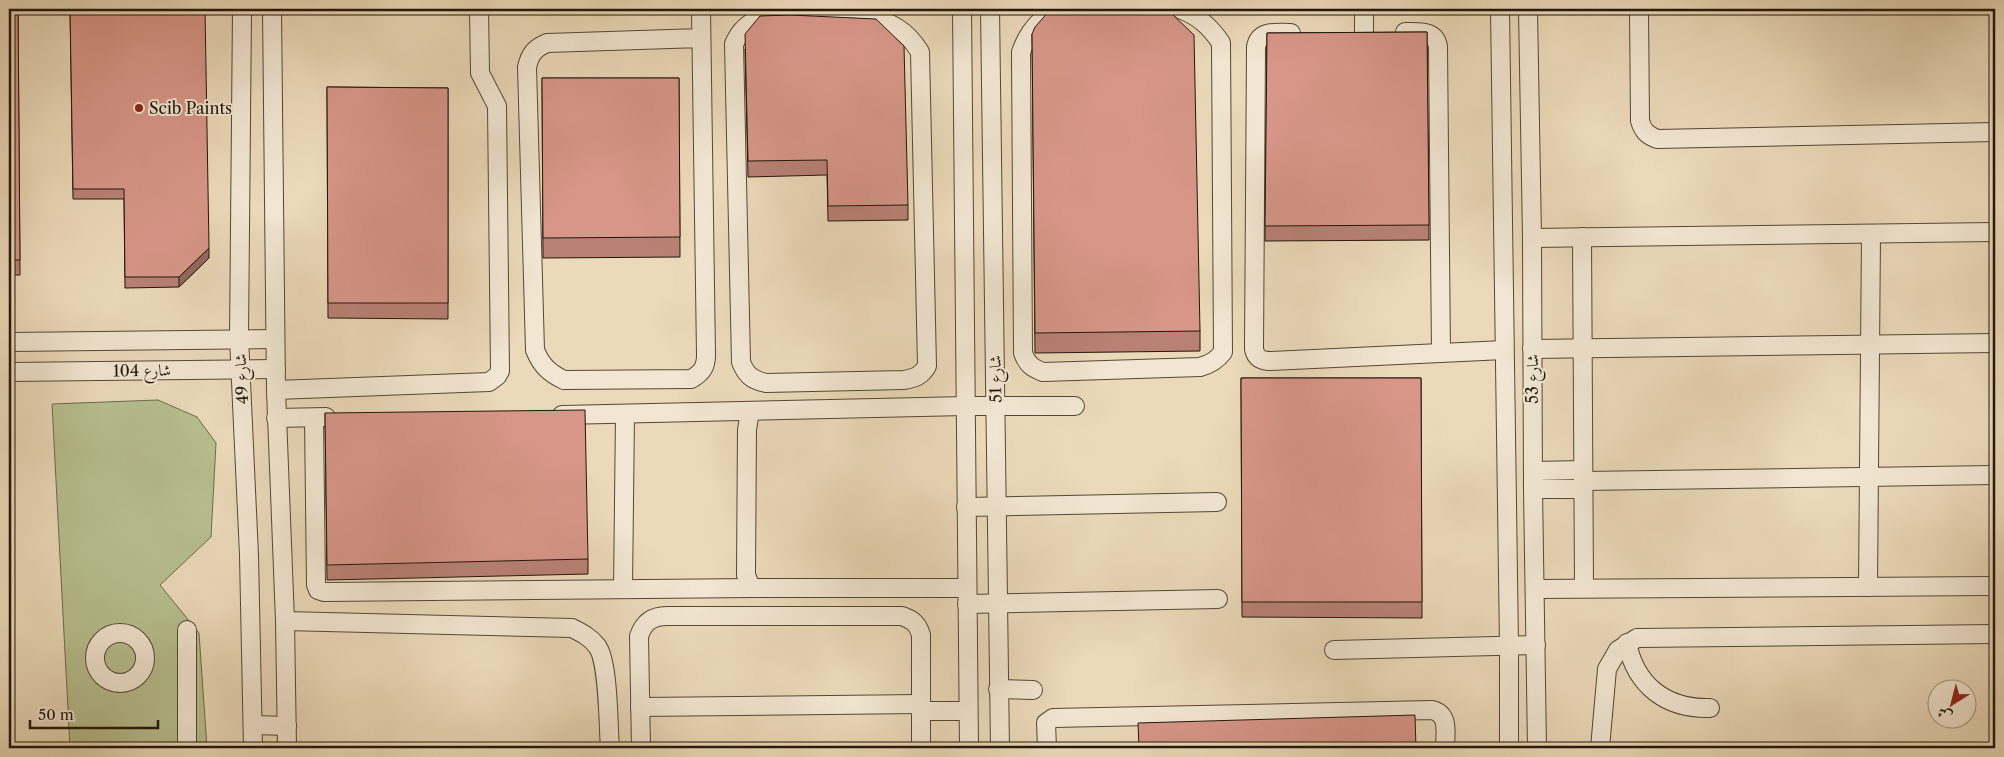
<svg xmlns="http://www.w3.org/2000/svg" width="2004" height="757" viewBox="0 0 2004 757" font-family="'Libre Caslon Text',Amiri,serif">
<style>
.green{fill:#b7bf8f;stroke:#6c6b4e}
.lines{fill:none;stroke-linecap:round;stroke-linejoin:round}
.minor-casing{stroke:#544837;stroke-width:20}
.minor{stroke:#f2e6d2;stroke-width:18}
.wall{fill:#b98175;stroke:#22170c}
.shaded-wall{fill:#96695f;stroke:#22170c}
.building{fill:#d79688;stroke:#22170c}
.poi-dot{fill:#8f2418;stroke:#f2e6d2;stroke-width:2}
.labels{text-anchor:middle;stroke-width:4;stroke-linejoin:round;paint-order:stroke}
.poi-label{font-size:16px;fill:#22170c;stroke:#f2e6d2;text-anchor:start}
.street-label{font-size:16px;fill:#22170c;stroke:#f2e6d2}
</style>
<rect width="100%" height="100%" fill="#ebd9b9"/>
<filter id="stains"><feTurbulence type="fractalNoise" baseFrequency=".004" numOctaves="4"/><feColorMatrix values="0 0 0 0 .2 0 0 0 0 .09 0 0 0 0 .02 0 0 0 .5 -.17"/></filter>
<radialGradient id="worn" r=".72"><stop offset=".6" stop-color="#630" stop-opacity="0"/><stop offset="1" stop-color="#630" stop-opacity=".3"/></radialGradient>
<polygon class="green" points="158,400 197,417 216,443 211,537 160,585 199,633 207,748 70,748 52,404"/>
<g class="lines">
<defs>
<g id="minor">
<polyline points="242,9 239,338 249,555 253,748"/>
<polyline points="272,9 276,390 285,621 287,748"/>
<polyline points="962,9 969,748"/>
<polyline points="990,9 1000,748"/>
<path d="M 1059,9 C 1039,18 1028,32 1021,52 L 1023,353 C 1027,364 1032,368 1043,372 L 1200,367 C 1211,364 1217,360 1223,352 L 1221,43 C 1210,26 1198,16 1180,9"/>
<polyline points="1364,9 1364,33"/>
<polyline points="1500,9 1509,646 1509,748"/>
<polyline points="1528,9 1532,238 1533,489 1537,748"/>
<path d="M 1639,9 L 1640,121 C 1643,131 1647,135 1657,139 L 1995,132"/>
<path d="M 866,17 C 891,21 907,31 920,52 L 927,366 C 921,376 915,378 904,380 L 766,383 C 752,380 746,375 741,362 L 734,44 C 739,33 744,27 754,21 Z"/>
<path d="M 1405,32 C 1419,32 1436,30 1438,47 L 1441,353"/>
<path d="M 1291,33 C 1278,33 1259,29 1256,47 L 1254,349 C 1256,359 1262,361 1271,361 L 1504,350"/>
<path d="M 701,38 L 547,43 C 535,48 530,54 527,67 L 535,350 C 541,365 549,373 564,380 L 691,379 C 702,373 706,367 706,355 L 701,9"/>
<polyline points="1582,237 1584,588"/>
<polyline points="1532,238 1995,232"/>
<polyline points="9,342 275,339"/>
<polyline points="1532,349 1995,343"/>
<polyline points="9,372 276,369"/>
<polyline points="276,390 489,382 497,376 500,371 497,106 480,73 479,9"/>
<polyline points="752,411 749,417 747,430 746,575 750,585 754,588"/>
<polyline points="562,415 966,406 1075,406"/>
<polyline points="276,418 326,417"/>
<polyline points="314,418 316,585 318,590 324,592 754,588 967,588"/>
<polyline points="1533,471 1583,470"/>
<polyline points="1583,481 1995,475"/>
<polyline points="1533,489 1583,489"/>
<polyline points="966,507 1217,502"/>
<polyline points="1868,587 1871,234"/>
<polyline points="623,589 625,414"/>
<polyline points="1535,589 1995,586"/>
<polyline points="967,604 1218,599"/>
<path d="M 285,621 L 572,628 C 582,633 590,637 597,646 C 609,662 608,726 610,748"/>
<circle cx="120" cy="658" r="25"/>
<path d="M 1627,643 C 1636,686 1666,709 1710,708"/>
<polyline points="1334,650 1536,645"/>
<polyline points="998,689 1033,690"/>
<polyline points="640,707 921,704"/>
<polyline points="921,711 968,711"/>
<polyline points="253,725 287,726"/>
<polyline points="187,748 187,630"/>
<path d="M 641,748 L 639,636 C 644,622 652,616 667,616 L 902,616 C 913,620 918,624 921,635 L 921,748"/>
<path d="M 1047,748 L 1046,723 L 1053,718 L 1432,710 C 1450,714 1445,734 1445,748"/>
<polyline points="1600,748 1607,669 1618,650 1637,638 1995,634"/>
</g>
</defs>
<use href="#minor" class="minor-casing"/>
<use href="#minor" class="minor"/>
</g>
<g class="wall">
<polygon points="9,9 18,9 20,275 9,275"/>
<polygon points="70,9 209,258 179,287 125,288 124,199 73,199"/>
<polygon points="1427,32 1429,240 1265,241 1267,33"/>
<polygon points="1032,34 1200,331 1200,351 1035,353"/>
<polygon points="745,49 908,205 908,220 828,221 827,175 748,177"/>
<polygon points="542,78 679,78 680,257 543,258"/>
<polygon points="327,87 448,88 448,319 328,318"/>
<polygon points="1241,378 1421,378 1422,618 1242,617"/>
<polygon points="325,413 588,559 588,574 327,580"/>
</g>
<polygon class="shaded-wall" points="209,248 209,258 179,287 179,277"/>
<g class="building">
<polygon points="9,9 18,9 20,260 9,260"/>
<polygon points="70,9 205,9 209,248 179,277 125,277 124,189 73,189"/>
<polygon points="1051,9 1167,9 1194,35 1200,331 1035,333 1032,34 1035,27"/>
<polygon points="790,15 876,19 904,46 908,205 828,206 827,160 748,161 745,34 760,16"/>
<polygon points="1427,32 1429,225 1265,226 1267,33"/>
<polygon points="542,78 679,78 680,237 543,238"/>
<polygon points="327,87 448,88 448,303 328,303"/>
<polygon points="1241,378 1421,378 1422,602 1242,602"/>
<polygon points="585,410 588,559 327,565 325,413"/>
<polygon points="1415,715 1416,748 1139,748 1138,723"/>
</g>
<circle class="poi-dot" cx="139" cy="108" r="5"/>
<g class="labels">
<g class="poi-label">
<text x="149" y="114">Scib Paints</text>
</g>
<g class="street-label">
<text transform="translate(142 370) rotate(-1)" y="6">شارع 104</text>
<text transform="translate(241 379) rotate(-93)" y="6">شارع 49</text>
<text transform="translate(995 379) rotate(-91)" y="6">شارع 51</text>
<text transform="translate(1532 379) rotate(-90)" y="6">شارع 53</text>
</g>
</g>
<rect width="2004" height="757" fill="none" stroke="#ebd9b9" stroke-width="30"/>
<rect x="10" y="10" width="1984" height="737" fill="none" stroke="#22170c" stroke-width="2.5"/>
<rect x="15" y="15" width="1974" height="727" fill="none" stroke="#22170c"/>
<g transform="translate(1952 704) rotate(216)"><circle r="24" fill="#f2e6d2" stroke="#9f9383"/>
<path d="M0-4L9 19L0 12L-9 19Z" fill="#8f2418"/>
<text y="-8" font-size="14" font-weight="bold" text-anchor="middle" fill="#22170c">ش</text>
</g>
<path d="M30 720v8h128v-8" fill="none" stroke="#22170c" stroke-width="2.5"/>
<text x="38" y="720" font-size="15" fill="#22170c" stroke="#f2e6d2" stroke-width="4" paint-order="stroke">50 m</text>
<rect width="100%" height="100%" filter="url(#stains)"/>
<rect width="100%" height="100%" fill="url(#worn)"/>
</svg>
